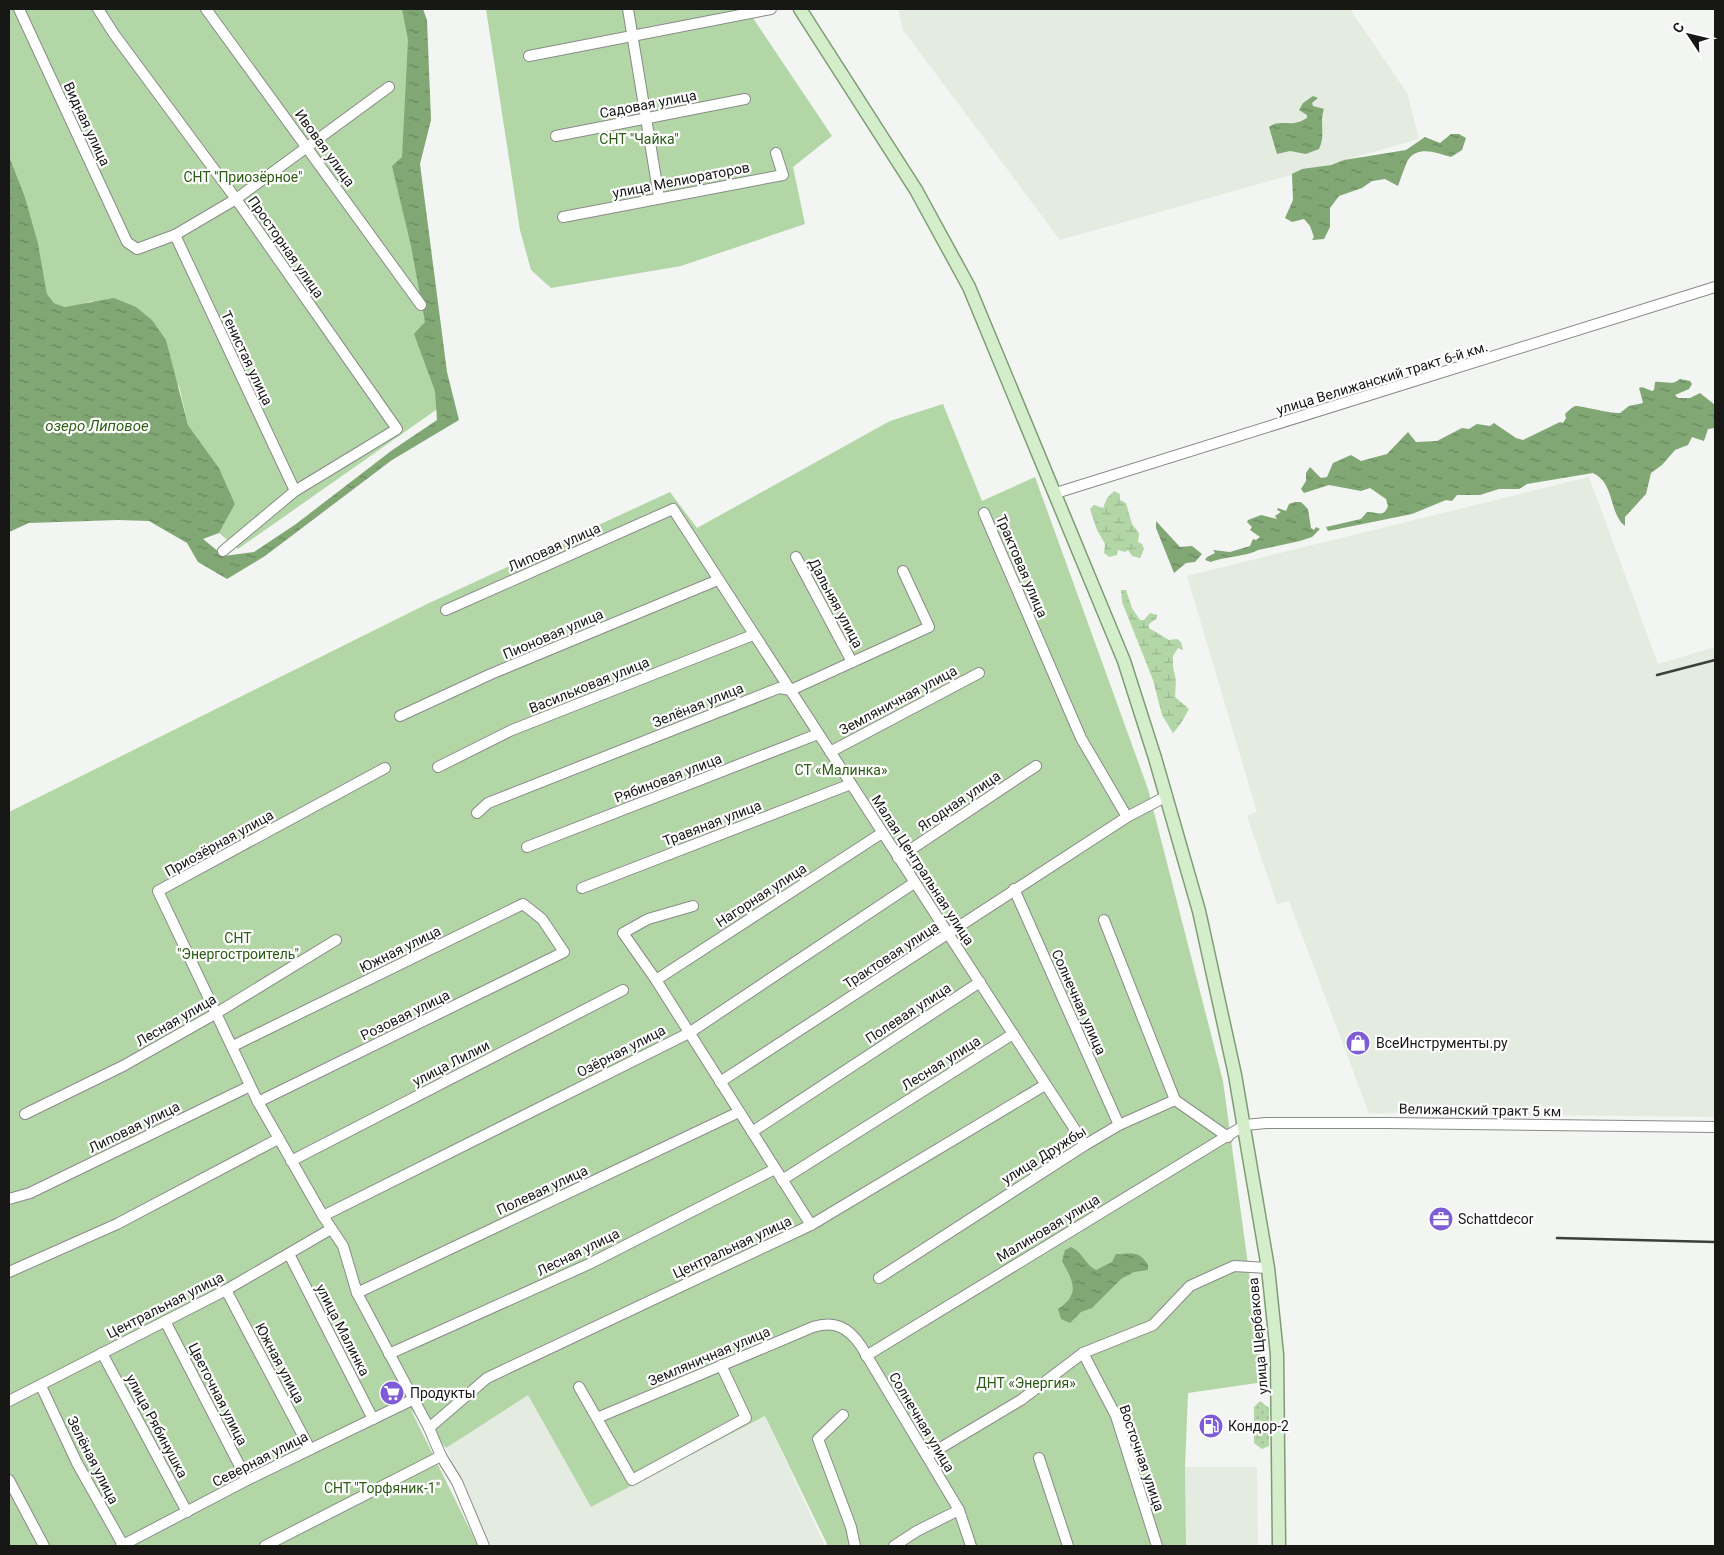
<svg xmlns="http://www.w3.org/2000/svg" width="1724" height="1555" viewBox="0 0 1724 1555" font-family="Roboto,sans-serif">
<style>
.built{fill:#e4ebe1}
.grass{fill:url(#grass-dots)}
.wetland{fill:url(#wetland-marsh)}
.garden{fill:#b3d6a7}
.water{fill:url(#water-ripples)}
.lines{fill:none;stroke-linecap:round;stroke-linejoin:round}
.minor-casing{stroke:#898b88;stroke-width:12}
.major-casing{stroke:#7f9c75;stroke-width:15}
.minor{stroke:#fff;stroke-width:10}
.major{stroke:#d4eecb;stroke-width:12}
.rail{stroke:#3d3f3c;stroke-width:2.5}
.labels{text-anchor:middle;stroke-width:4.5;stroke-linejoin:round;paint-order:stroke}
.street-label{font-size:14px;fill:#171816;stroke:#fff}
.park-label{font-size:14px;fill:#2b5b14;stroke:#fff}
.poi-label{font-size:14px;fill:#171816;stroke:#fff;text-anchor:start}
.water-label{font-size:15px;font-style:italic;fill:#2f5f19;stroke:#fff}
</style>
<defs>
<pattern id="grass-dots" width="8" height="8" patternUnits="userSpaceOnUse" patternTransform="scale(1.25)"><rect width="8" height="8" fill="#b3d6a7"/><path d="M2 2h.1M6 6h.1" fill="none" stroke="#99b78f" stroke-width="1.8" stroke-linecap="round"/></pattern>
<pattern id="wetland-marsh" width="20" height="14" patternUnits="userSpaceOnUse" patternTransform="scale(1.25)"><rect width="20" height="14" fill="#b3d6a7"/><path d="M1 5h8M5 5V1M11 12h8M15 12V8" fill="none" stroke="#99b78f"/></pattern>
<pattern id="water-ripples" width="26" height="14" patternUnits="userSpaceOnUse" patternTransform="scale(1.25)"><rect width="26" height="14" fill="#81a774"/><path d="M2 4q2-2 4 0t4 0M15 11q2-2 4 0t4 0" fill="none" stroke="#69875e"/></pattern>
</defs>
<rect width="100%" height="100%" fill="#f2f5f1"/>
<g class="built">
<polygon points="898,9 1353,9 1352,12 1407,93 1419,139 1060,240 903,30"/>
<polygon points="1589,477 1658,664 1715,647 1715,1117 1369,1113 1289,901 1277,904 1247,816 1257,812 1187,576"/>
<polygon points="528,1394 591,1507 765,1416 825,1546 491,1546 446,1448"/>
<polygon points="1185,1467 1257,1467 1258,1546 1186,1546"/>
</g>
<polygon class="grass" points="1260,1401 1269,1408 1269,1446 1262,1449 1254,1443 1254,1407"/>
<g class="wetland">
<polygon points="1114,491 1120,494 1120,500 1126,503 1132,524 1139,533 1138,542 1142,544 1144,549 1140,558 1132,556 1128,550 1125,552 1118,550 1117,555 1109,557 1104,553 1105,544 1097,530 1090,509 1094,505 1103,508 1107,498"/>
<path d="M 1121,590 L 1126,590 L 1132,608 L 1140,620 L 1144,620 L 1150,613 L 1157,615 L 1156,619 L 1149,624 L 1149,628 L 1169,640 L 1177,639 L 1181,642 L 1183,650 L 1178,648 L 1173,656 L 1173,667 L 1176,680 L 1175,697 L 1189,709 C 1184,718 1180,726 1173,733 L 1162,715 L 1153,680 L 1122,602 Z"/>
</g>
<g class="garden">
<polygon points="9,9 413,9 412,183 443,405 238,549 219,533 235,504 219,468 188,425 179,386 92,301 77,306 65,307 54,303 47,294 38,243 25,197 9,156"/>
<polygon points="486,9 747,9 832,136 793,167 805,224 681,266 551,288 531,270 520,230"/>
<polygon points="943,404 982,501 1035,477 1148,789 1223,1081 1264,1382 1188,1393 1185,1467 1186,1546 828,1546 765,1416 591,1507 528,1395 446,1448 411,1410 478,1546 9,1546 9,812 427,604 670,492 697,528 890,421"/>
</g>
<g class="water">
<polygon points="402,9 423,9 427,20 431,120 420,164 447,372 459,420 392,460 265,556 227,579 198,562 187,543 149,521 118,520 29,523 9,532 9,156 25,197 38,243 47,294 54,303 65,307 114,298 136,307 152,320 166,340 188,425 219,468 235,504 219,533 203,539 224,556 254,552 296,524 391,451 437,420 435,391 414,334 425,322 411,246 392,166 402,157 408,40"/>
<path d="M 1313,96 L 1318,98 L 1312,103 L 1313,106 L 1324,109 C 1319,123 1326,135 1319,149 L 1306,154 L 1290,151 L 1277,154 L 1269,127 C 1282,118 1290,129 1307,118 L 1307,115 L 1299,110 L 1303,103 Z"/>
<path d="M 1451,134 L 1459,134 L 1466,138 L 1462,150 L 1451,157 C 1437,153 1418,145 1408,160 C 1406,163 1400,181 1398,186 L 1385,179 L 1372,181 L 1362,188 L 1339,196 L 1330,208 L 1330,227 L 1324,239 L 1312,240 L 1314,237 L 1310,226 L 1304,219 L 1292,222 L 1285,218 L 1293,200 L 1292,174 L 1302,169 L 1331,165 L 1344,160 L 1406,150 L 1425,137 L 1440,143 Z"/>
<path d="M 1680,379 L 1690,381 L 1692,384 L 1689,389 L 1675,395 L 1678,398 L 1690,398 L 1700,393 L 1715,405 L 1715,428 L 1708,429 L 1704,441 L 1692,437 L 1688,445 L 1675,450 L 1662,465 L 1651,473 L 1646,494 L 1625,517 L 1625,526 C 1609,514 1615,483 1593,473 L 1527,484 L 1519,489 L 1499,489 L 1480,495 L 1457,495 L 1452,501 L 1446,500 L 1412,514 L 1328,531 L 1326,527 L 1361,519 L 1367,512 C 1376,511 1383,519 1388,506 L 1386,499 L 1370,488 L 1361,491 L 1329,485 L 1304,493 L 1301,489 L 1306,481 L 1306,473 L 1310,467 L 1321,478 L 1327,477 L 1333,463 L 1351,455 L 1361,461 L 1387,454 L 1408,432 L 1416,442 L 1437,441 L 1462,428 L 1469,429 L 1477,424 L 1490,426 L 1494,423 L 1516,438 L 1523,440 L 1560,422 L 1563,423 L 1566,418 L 1565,414 C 1568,411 1571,408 1575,406 C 1579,405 1612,414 1620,413 L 1629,406 L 1643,403 L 1639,388 L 1642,387 L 1652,391 L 1654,390 L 1655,382 C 1664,381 1673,386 1680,379 Z"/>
<path d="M 1295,502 L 1301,502 L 1308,509 L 1311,528 L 1314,530 L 1316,527 L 1320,529 L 1312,537 L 1300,541 L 1258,550 C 1248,556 1223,557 1211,562 L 1205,560 L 1207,557 L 1215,553 L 1213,550 L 1230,552 L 1250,546 L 1253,539 L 1256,540 L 1260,537 L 1250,530 L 1252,527 L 1247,522 L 1248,520 L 1261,515 L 1277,519 L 1275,516 L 1281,512 L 1277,510 L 1278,508 L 1286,511 L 1289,504 Z"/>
<polygon points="1156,521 1180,547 1192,546 1202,554 1195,562 1186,563 1174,573 1156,528"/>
<path d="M 1071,1247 C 1083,1252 1085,1265 1096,1270 L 1112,1262 L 1116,1254 C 1132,1254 1139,1250 1148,1265 L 1148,1270 L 1134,1272 L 1121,1279 L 1092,1308 L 1081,1312 L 1070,1323 L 1061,1319 L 1058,1309 C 1081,1294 1073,1281 1062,1261 L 1065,1250 Z"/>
</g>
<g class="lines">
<defs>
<g id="minor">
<polyline points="19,9 127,242 137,249 175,235 236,199 389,87"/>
<polyline points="98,9 114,34 236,199 397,429 295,491 223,551"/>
<polyline points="206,9 421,305"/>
<polyline points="628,9 659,197"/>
<polyline points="529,56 771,9"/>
<polyline points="556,136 745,99"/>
<polyline points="563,217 783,175 776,153"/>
<polyline points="175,235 295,491"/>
<polyline points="1056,493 1715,287"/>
<polyline points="984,513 1081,738 1127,817"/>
<polyline points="796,557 852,662"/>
<polyline points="446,610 673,509 1085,1145"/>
<polyline points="400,716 491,674 718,580"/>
<polyline points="830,752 979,673"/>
<polyline points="438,767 512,730 753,635"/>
<polyline points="385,768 158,891 258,1102 323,1216 343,1246 357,1293 429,1428 441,1456 457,1482 484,1546"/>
<polyline points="477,813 488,803 779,688 791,690 929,627 903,571"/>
<polyline points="527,847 818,734"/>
<polyline points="898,858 1036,766"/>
<polyline points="582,888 851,784"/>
<polyline points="1014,889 1119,1125"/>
<polyline points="693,906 648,919 623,933 656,980 811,1225"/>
<polyline points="1104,920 1175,1100"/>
<polyline points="656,980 882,833"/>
<polyline points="233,1046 523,904 542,919 564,952 258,1102"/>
<polyline points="720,1082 1127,817 1167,796"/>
<polyline points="25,1114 123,1066 215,1014 336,940"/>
<polyline points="752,1132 980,982"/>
<polyline points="291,1161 623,990"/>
<polyline points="782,1180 1013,1034"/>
<polyline points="9,1199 30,1193 250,1086"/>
<polyline points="323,1216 689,1033 914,883"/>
<polyline points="289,1254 373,1419"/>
<polyline points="9,1272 117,1224 278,1139"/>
<polyline points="879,1278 1085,1145 1119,1125 1175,1100 1228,1137"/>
<polyline points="226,1290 310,1449"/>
<polyline points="357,1293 739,1112"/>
<polyline points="165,1321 247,1480"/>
<polyline points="102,1353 187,1512"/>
<polyline points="1083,1353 1116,1416 1157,1546"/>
<polyline points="389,1354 589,1264 775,1169"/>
<polyline points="866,1356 1245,1125 1266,1123 1389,1123 1715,1127"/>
<polyline points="41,1386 77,1463 123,1545"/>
<polyline points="579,1387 632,1480 746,1418 721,1365"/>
<polyline points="9,1401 226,1290 331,1229"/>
<polyline points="843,1415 818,1439 851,1527 855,1546"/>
<path d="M 597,1418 L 813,1327 C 835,1320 849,1328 861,1346 L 959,1510 L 971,1546"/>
<polyline points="429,1428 487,1378 811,1225 1045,1085"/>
<polyline points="927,1456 1021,1400 1083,1353 1153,1325 1190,1286 1234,1266 1268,1268"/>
<polyline points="1039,1458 1068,1546"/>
<polyline points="9,1480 44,1546"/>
<polyline points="121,1546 247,1480 412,1400"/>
<polyline points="265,1546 441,1456"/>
<polyline points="894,1546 917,1531 959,1510"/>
</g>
<polyline id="major" points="800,9 916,190 969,287 1124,661 1155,758 1199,911 1235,1075 1268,1268 1277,1354 1279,1546"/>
</defs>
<use href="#minor" class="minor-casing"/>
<use href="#major" class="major-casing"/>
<use href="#minor" class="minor"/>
<use href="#major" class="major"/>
<g class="rail">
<polyline points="1657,675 1715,660"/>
<polyline points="1557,1238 1715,1242"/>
</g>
</g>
<defs>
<symbol id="shop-disc" viewBox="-11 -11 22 22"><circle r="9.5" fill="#7d5cd6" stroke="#fff"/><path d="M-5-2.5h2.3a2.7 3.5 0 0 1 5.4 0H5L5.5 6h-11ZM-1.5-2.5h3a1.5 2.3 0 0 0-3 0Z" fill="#fff"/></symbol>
<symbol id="office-disc" viewBox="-11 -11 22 22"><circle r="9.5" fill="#7d5cd6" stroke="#fff"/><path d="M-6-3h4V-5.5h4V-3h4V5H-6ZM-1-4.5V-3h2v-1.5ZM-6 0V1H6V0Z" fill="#fff"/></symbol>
<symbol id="supermarket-disc" viewBox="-11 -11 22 22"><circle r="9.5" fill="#7d5cd6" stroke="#fff"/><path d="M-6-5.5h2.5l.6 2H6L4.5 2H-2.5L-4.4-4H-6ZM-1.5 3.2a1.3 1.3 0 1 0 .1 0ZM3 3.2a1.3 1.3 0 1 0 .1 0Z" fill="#fff"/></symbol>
<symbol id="fuel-disc" viewBox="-11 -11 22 22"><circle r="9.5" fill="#7d5cd6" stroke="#fff"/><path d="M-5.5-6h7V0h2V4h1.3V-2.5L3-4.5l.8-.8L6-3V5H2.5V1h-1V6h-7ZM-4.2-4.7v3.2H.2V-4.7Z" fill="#fff"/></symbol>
</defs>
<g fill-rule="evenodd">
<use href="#shop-disc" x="1344" y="1029" width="28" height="28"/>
<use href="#office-disc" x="1427" y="1205" width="28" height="28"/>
<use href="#supermarket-disc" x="378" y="1379" width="28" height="28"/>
<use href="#fuel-disc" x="1197" y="1412" width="28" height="28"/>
</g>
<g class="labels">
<g class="street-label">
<text transform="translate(648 104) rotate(-11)" y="5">Садовая улица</text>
<text transform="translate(87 124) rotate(65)" y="5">Видная улица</text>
<text transform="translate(325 148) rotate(54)" y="5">Ивовая улица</text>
<text transform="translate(681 180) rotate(-11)" y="5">улица Мелиораторов</text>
<text transform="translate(286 247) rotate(55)" y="5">Просторная улица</text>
<text transform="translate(247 358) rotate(65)" y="5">Тенистая улица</text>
<text transform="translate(1382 378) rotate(-17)" y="5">улица Велижанский тракт 6-й км.</text>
<text transform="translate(554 547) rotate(-24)" y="5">Липовая улица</text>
<text transform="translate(1022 566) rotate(67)" y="5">Трактовая улица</text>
<text transform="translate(836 603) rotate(62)" y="5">Дальняя улица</text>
<text transform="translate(553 634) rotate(-23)" y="5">Пионовая улица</text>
<text transform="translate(589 685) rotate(-22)" y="5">Васильковая улица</text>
<text transform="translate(898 700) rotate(-28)" y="5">Земляничная улица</text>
<text transform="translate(698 705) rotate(-22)" y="5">Зелёная улица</text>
<text transform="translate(668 778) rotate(-21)" y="5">Рябиновая улица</text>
<text transform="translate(959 801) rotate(-34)" y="5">Ягодная улица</text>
<text transform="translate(712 823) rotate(-21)" y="5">Травяная улица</text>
<text transform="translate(219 843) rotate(-29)" y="5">Приозёрная улица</text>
<text transform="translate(923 870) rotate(57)" y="5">Малая Центральная улица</text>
<text transform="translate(761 895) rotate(-33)" y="5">Нагорная улица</text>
<text transform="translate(400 949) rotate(-26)" y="5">Южная улица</text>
<text transform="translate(891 955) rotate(-33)" y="5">Трактовая улица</text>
<text transform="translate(1079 1002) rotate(66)" y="5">Солнечная улица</text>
<text transform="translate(908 1013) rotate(-33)" y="5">Полевая улица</text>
<text transform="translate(405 1015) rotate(-26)" y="5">Розовая улица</text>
<text transform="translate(176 1020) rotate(-30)" y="5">Лесная улица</text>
<text transform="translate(621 1051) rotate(-27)" y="5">Озёрная улица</text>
<text transform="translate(451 1063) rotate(-27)" y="5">улица Лилии</text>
<text transform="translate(941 1063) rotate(-32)" y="5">Лесная улица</text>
<text transform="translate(1480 1110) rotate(1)" y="5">Велижанский тракт 5 км</text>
<text transform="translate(134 1127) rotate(-26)" y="5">Липовая улица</text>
<text transform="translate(1044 1155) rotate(-32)" y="5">улица Дружбы</text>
<text transform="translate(542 1190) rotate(-25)" y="5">Полевая улица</text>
<text transform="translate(1048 1228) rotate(-31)" y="5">Малиновая улица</text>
<text transform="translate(732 1247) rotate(-25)" y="5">Центральная улица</text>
<text transform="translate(578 1252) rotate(-26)" y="5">Лесная улица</text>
<text transform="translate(165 1305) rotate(-27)" y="5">Центральная улица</text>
<text transform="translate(343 1330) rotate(63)" y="5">улица Малинка</text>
<text transform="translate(1258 1336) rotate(-95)" y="5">улица Щербакова</text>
<text transform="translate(709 1356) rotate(-23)" y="5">Земляничная улица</text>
<text transform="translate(280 1363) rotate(62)" y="5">Южная улица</text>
<text transform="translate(218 1394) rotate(63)" y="5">Цветочная улица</text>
<text transform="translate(922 1422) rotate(59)" y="5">Солнечная улица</text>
<text transform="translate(157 1426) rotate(62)" y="5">улица Рябинушка</text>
<text transform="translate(1142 1458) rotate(71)" y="5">Восточная улица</text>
<text transform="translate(260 1459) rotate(-27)" y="5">Северная улица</text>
<text transform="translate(93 1460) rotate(63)" y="5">Зелёная улица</text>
</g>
<g class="park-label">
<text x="639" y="144">СНТ "Чайка"</text>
<text x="243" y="182">СНТ "Приозёрное"</text>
<text x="841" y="775">CТ «Малинка»</text>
<text x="238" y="943">СНТ<tspan x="238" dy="16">"Энергостроитель"</tspan></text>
<text x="1026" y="1388">ДНТ «Энергия»</text>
<text x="382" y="1493">СНТ "Торфяник-1"</text>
</g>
<g class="poi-label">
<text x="1376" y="1048">ВсеИнструменты.ру</text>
<text x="1458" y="1224">Schattdecor</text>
<text x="410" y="1398">Продукты</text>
<text x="1228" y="1431">Кондор-2</text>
</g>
<g class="water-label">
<text x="97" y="431">озеро Липовое</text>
</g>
</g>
<rect width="1724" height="1555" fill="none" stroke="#171816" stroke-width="20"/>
<g transform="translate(1689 35) rotate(305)" stroke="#ffffff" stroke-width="4" paint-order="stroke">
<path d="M0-4L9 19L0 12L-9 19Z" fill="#171816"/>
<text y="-8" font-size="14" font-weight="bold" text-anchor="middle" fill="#171816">С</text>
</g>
</svg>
